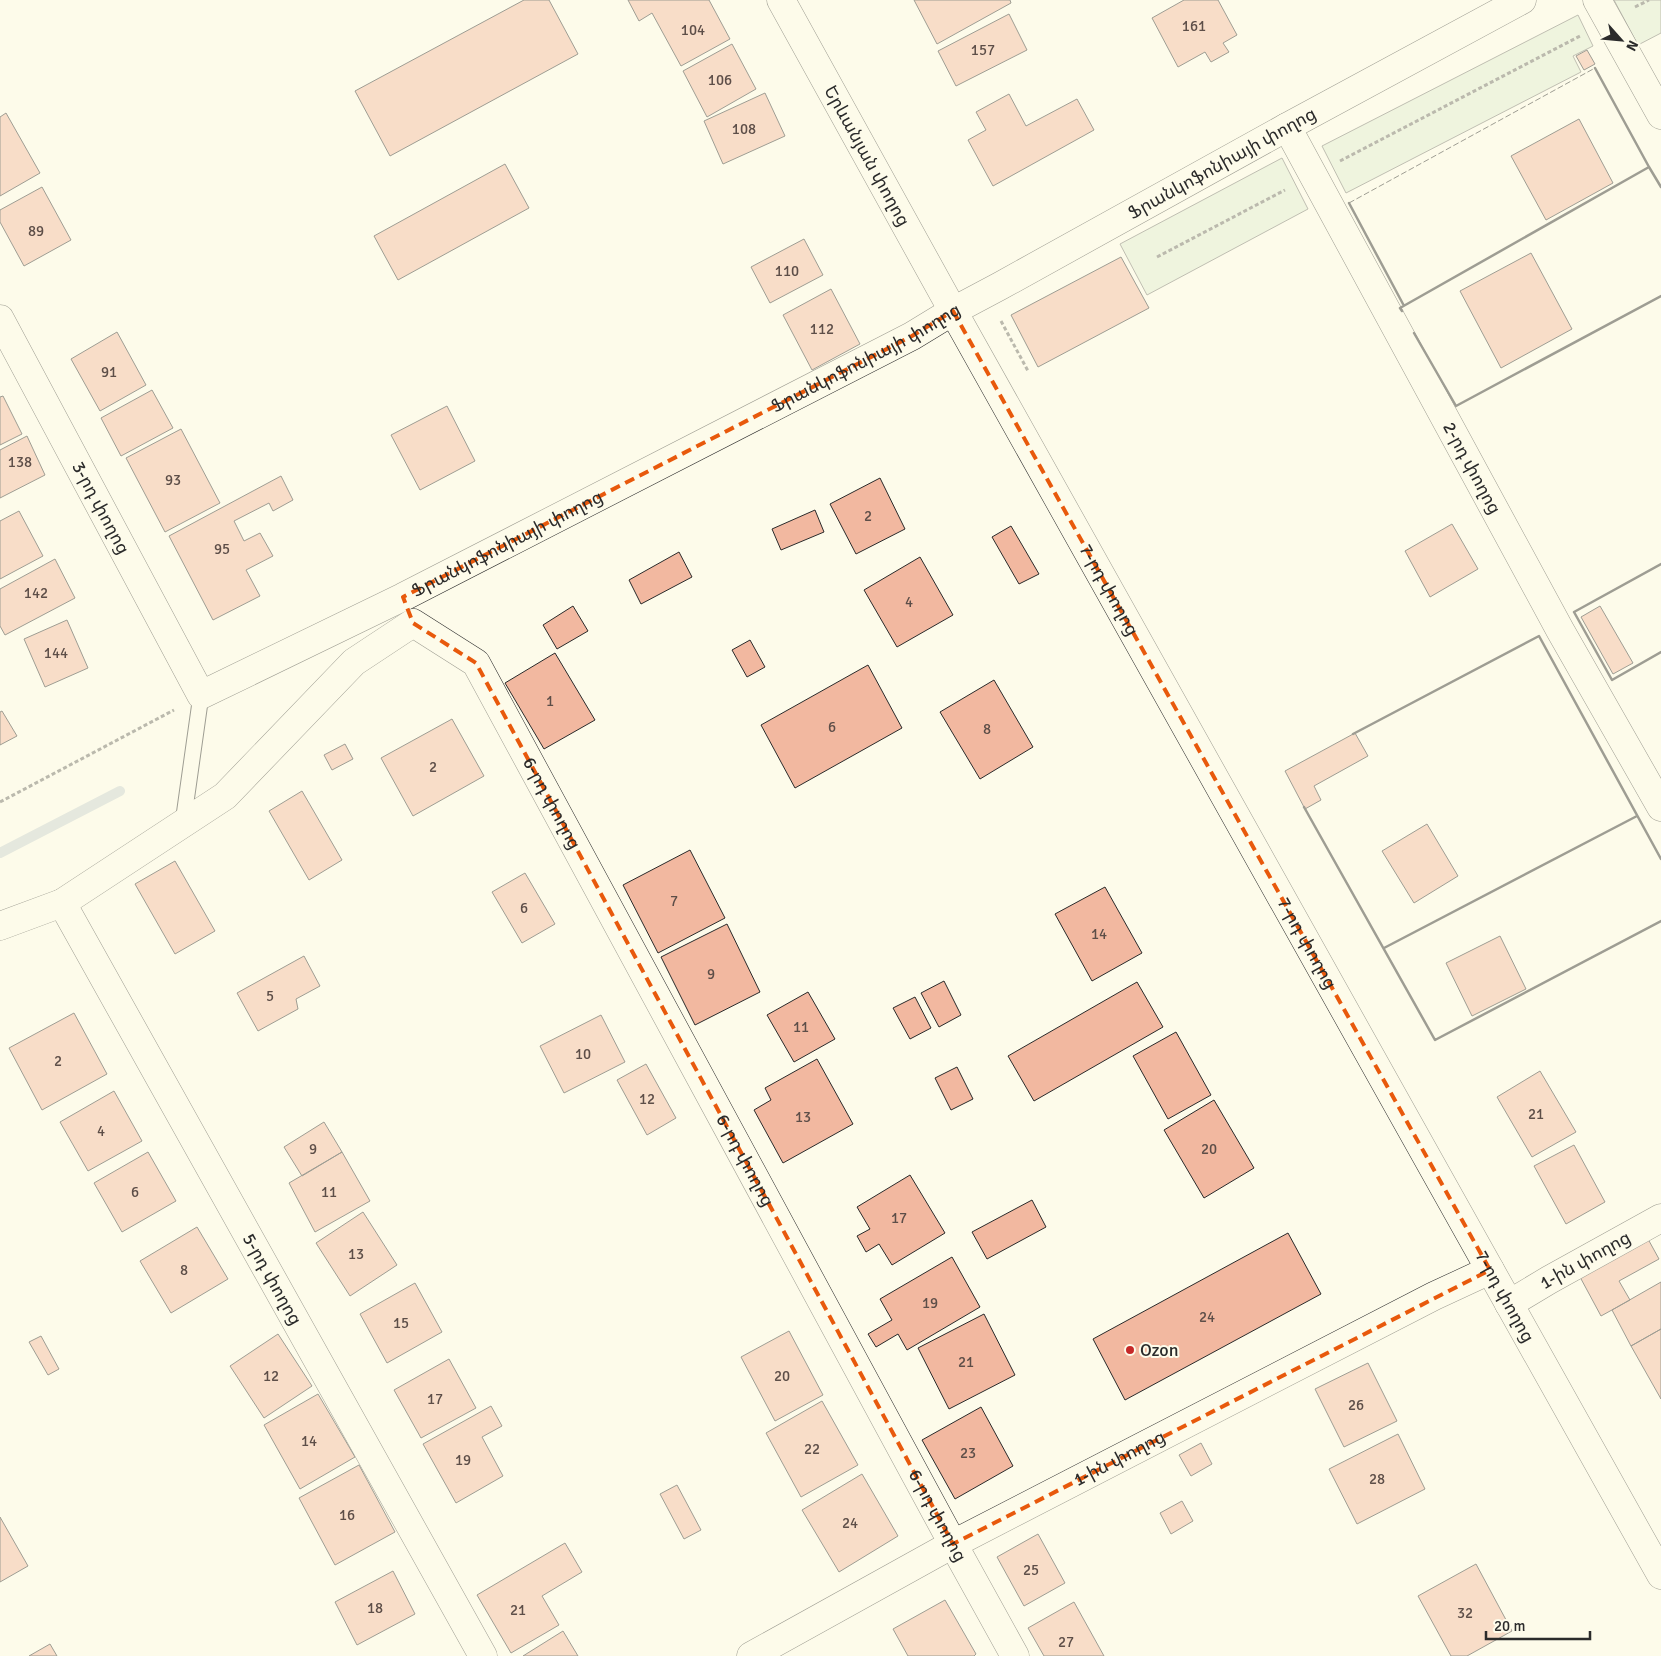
<svg xmlns="http://www.w3.org/2000/svg" width="1661" height="1656" font-family="Signika,'Noto Sans Armenian',sans-serif">
  <style>
    .green { fill: #deebd1; stroke: #74746e }
    .lines { fill: none; stroke-linecap: round; stroke-linejoin: round }
    .stream { stroke: #c7d0d0; stroke-width: 10 }
    .building { fill: #f2b8a0; stroke: #2b2b2b }
    .lane-casing { stroke: #2b2b2b; stroke-width: 17 }
    .street-casing { stroke: #2b2b2b; stroke-width: 29 }
    .primary-casing { stroke: #2b2b2b; stroke-width: 29 }
    .path { stroke: #6a6964; stroke-width: 3; stroke-dasharray: 4 2.5; stroke-linecap: butt }
    .lane { stroke: #fdfbea; stroke-width: 15 }
    .street { stroke: #fdfbea; stroke-width: 28 }
    .primary { stroke: #fdfbea; stroke-width: 28 }
    .fence { stroke: #2b2b2b; stroke-width: 1; stroke-dasharray: 6 2.5; stroke-linecap: butt }
    .wall { stroke: #2b2b2b; stroke-width: 2.5 }
    .marked { fill: none; stroke: #e8590c; stroke-width: 4; stroke-dasharray: 10 6; stroke-linejoin: round }
    .poi-dot { fill: #c62828; stroke: #fdfbea; stroke-width: 2 }
    .labels { text-anchor: middle; stroke-width: 4; stroke-linejoin: round; paint-order: stroke }
    .number-label { font-size: 15px; fill: #5d4e48 }
    .street-label { font-size: 18px; fill: #2b2b2b; stroke: #fdfbea }
    .poi-label { font-size: 18px; fill: #2b2b2b; stroke: #fdfbea; text-anchor: start }
  </style>
  <rect width="100%" height="100%" fill="#fdfbea"/>
  <path class="green" d="M 1614,0 L 1661,0 L 1661,33 L 1638,45 Z
    M 1578,15 L 1593,46 L 1573,56 L 1581,72 L 1346,193 L 1322,146 Z
    M 1282,158 L 1308,209 L 1147,295 L 1120,244 Z"/>
  <g class="lines">
    <path class="stream" d="M 0,853 L 120,791"/>
  </g>
  <path class="building" d="M 524,0 L 549,0 L 578,54 L 390,156 L 355,91 Z
    M 628,0 L 709,0 L 730,39 L 681,66 L 652,13 L 639,21 Z
    M 914,0 L 1010,0 L 1011,3 L 937,44 Z
    M 1184,0 L 1218,0 L 1237,35 L 1223,43 L 1229,52 L 1211,62 L 1205,52 L 1178,67 L 1152,18 Z
    M 1009,14 L 1027,50 L 956,86 L 938,51 Z
    M 732,44 L 756,89 L 707,117 L 683,71 Z
    M 1587,50 L 1595,64 L 1584,70 L 1576,56 Z
    M 765,93 L 785,136 L 723,164 L 704,121 Z
    M 1009,94 L 1026,126 L 1077,99 L 1094,130 L 993,186 L 968,140 L 986,130 L 976,112 Z
    M 6,113 L 40,173 L 0,196 L 0,117 Z
    M 1579,119 L 1613,183 L 1546,220 L 1511,156 Z
    M 505,164 L 529,208 L 398,280 L 374,236 Z
    M 42,187 L 71,240 L 24,266 L 0,222 L 0,210 Z
    M 804,239 L 823,275 L 770,303 L 751,267 Z
    M 1531,253 L 1572,329 L 1501,368 L 1460,291 Z
    M 1121,257 L 1149,308 L 1038,367 L 1011,315 Z
    M 831,289 L 860,344 L 812,370 L 783,315 Z
    M 117,332 L 146,385 L 100,411 L 71,359 Z
    M 152,390 L 173,428 L 121,456 L 101,418 Z
    M 3,396 L 22,434 L 0,445 L 0,397 Z
    M 447,406 L 475,461 L 420,490 L 391,435 Z
    M 181,429 L 220,503 L 165,532 L 126,458 Z
    M 27,436 L 45,475 L 0,498 L 0,450 Z
    M 281,476 L 293,500 L 273,511 L 269,503 L 234,521 L 244,541 L 260,533 L 273,556 L 246,570 L 260,596 L 213,620 L 169,536 Z
    M 880,478 L 905,529 L 856,554 L 830,504 Z
    M 815,510 L 824,532 L 781,550 L 772,529 Z
    M 19,511 L 43,556 L 0,579 L 0,521 Z
    M 1452,524 L 1478,569 L 1430,597 L 1405,551 Z
    M 1011,526 L 1039,574 L 1019,584 L 992,537 Z
    M 679,552 L 692,577 L 641,604 L 629,580 Z
    M 920,557 L 953,615 L 897,647 L 864,590 Z
    M 55,559 L 75,598 L 5,635 L 0,626 L 0,589 Z
    M 573,606 L 588,631 L 557,649 L 543,625 Z
    M 1600,606 L 1633,663 L 1613,674 L 1581,617 Z
    M 67,620 L 88,668 L 45,687 L 24,639 Z
    M 750,640 L 765,667 L 747,677 L 732,650 Z
    M 555,653 L 595,720 L 544,749 L 505,683 Z
    M 868,665 L 902,728 L 795,788 L 761,725 Z
    M 994,680 L 1033,747 L 980,779 L 940,712 Z
    M 2,711 L 17,736 L 0,745 L 0,712 Z
    M 452,719 L 484,776 L 413,816 L 381,758 Z
    M 1355,733 L 1368,756 L 1314,786 L 1321,800 L 1305,809 L 1285,771 Z
    M 345,744 L 353,759 L 332,770 L 324,755 Z
    M 302,791 L 342,860 L 309,880 L 269,811 Z
    M 1427,824 L 1458,876 L 1414,903 L 1382,851 Z
    M 690,850 L 725,918 L 658,953 L 623,885 Z
    M 175,861 L 215,931 L 175,954 L 135,884 Z
    M 525,873 L 555,924 L 522,943 L 492,892 Z
    M 1105,887 L 1142,953 L 1092,981 L 1055,914 Z
    M 727,924 L 760,992 L 695,1025 L 661,957 Z
    M 1500,936 L 1526,989 L 1472,1016 L 1446,963 Z
    M 304,956 L 320,986 L 296,999 L 298,1009 L 258,1031 L 237,993 Z
    M 944,981 L 961,1015 L 939,1027 L 921,993 Z
    M 1137,982 L 1163,1027 L 1034,1101 L 1008,1056 Z
    M 808,992 L 835,1039 L 794,1062 L 767,1015 Z
    M 915,997 L 931,1028 L 910,1039 L 893,1008 Z
    M 74,1013 L 107,1074 L 42,1110 L 9,1048 Z
    M 601,1015 L 625,1062 L 564,1093 L 540,1046 Z
    M 1176,1032 L 1211,1095 L 1168,1119 L 1133,1056 Z
    M 817,1059 L 853,1124 L 783,1163 L 754,1110 L 771,1100 L 765,1088 Z
    M 646,1064 L 676,1118 L 647,1135 L 617,1080 Z
    M 957,1067 L 973,1099 L 951,1110 L 935,1078 Z
    M 1540,1071 L 1576,1132 L 1532,1157 L 1497,1097 Z
    M 114,1091 L 142,1141 L 88,1171 L 60,1122 Z
    M 1214,1100 L 1254,1168 L 1204,1198 L 1164,1130 Z
    M 324,1122 L 342,1152 L 302,1176 L 284,1147 Z
    M 1574,1145 L 1605,1202 L 1566,1224 L 1534,1166 Z
    M 148,1152 L 176,1201 L 122,1232 L 94,1183 Z
    M 342,1152 L 370,1201 L 315,1232 L 289,1183 Z
    M 910,1175 L 945,1233 L 892,1265 L 879,1244 L 866,1252 L 857,1236 L 870,1229 L 857,1207 Z
    M 1032,1200 L 1046,1227 L 987,1259 L 972,1232 Z
    M 363,1212 L 397,1265 L 350,1296 L 316,1243 Z
    M 197,1227 L 228,1279 L 171,1313 L 140,1261 Z
    M 1288,1233 L 1321,1294 L 1125,1400 L 1093,1339 Z
    M 1648,1239 L 1659,1259 L 1619,1281 L 1630,1300 L 1601,1316 L 1580,1277 Z
    M 952,1257 L 980,1307 L 907,1350 L 898,1334 L 876,1347 L 868,1334 L 892,1320 L 880,1299 Z
    M 1661,1282 L 1661,1329 L 1631,1346 L 1612,1310 Z
    M 415,1283 L 442,1332 L 387,1363 L 360,1314 Z
    M 984,1314 L 1015,1375 L 949,1409 L 918,1348 Z
    M 1661,1329 L 1661,1399 L 1631,1346 Z
    M 789,1331 L 823,1395 L 775,1421 L 741,1357 Z
    M 278,1334 L 312,1386 L 264,1418 L 230,1366 Z
    M 41,1336 L 59,1369 L 48,1375 L 29,1342 Z
    M 449,1359 L 476,1408 L 421,1438 L 394,1390 Z
    M 1368,1363 L 1397,1421 L 1344,1447 L 1315,1389 Z
    M 318,1394 L 355,1457 L 300,1489 L 264,1425 Z
    M 822,1401 L 858,1465 L 801,1497 L 766,1433 Z
    M 491,1406 L 502,1426 L 482,1437 L 503,1476 L 456,1503 L 423,1444 Z
    M 981,1407 L 1013,1466 L 955,1499 L 922,1440 Z
    M 1398,1434 L 1425,1489 L 1357,1524 L 1329,1469 Z
    M 1201,1443 L 1212,1464 L 1191,1476 L 1179,1455 Z
    M 359,1465 L 395,1532 L 335,1565 L 299,1498 Z
    M 862,1474 L 898,1536 L 839,1572 L 802,1510 Z
    M 677,1485 L 701,1530 L 684,1539 L 660,1494 Z
    M 1182,1501 L 1193,1521 L 1171,1534 L 1160,1513 Z
    M 0,1517 L 28,1566 L 0,1582 Z
    M 1038,1534 L 1065,1583 L 1024,1606 L 997,1557 Z
    M 565,1543 L 582,1572 L 542,1596 L 559,1625 L 511,1653 L 477,1595 Z
    M 1476,1564 L 1512,1631 L 1467,1656 L 1451,1656 L 1418,1596 Z
    M 393,1571 L 415,1614 L 357,1645 L 335,1602 Z
    M 945,1600 L 976,1654 L 974,1656 L 908,1656 L 893,1629 Z
    M 1074,1602 L 1104,1656 L 1044,1656 L 1028,1628 Z
    M 563,1631 L 578,1656 L 523,1656 Z
    M 50,1644 L 57,1656 L 29,1656 Z"/>
  <g class="lines">
    <g class="lane-casing">
      <path id="lane" d="M 183,823 L 201,695"/>
    </g>
    <g class="street-casing">
      <g id="street">
        <path d="M 1597,0 L 1661,115"/>
        <path id="s1" d="M 1287,127 L 1560,630 L 1661,807"/>
        <path id="s2" d="M 0,319 L 201,695 L 403,597 L 912,336 L 953,311 L 1000,286 L 1287,127 L 1522,0"/>
        <path id="s3" d="M 62,903 L 483,1656"/>
        <path id="s4" d="M 0,926 L 62,903 L 225,796 L 354,662 L 413,623 L 476,663 L 953,1544 L 1015,1656"/>
        <path id="s5" d="M 1509,1304 L 1549,1280 L 1661,1218"/>
        <path id="s6" d="M 751,1656 L 953,1544 L 1434,1296 L 1490,1270"/>
      </g>
    </g>
    <g class="primary-casing">
      <g id="primary">
        <path id="s7" d="M 781,0 L 953,311 L 1661,1575"/>
      </g>
    </g>
    <path class="path" d="M 1635,7 L 1649,0
      M 1340,161 L 1580,36
      M 1157,257 L 1285,190
      M 1001,321 L 1028,371
      M 0,802 L 174,710"/>
    <use href="#lane" class="lane"/>
    <use href="#street" class="street"/>
    <use href="#primary" class="primary"/>
    <path class="fence" d="M 1349,203 L 1595,68"/>
    <path class="wall" d="M 1595,68 L 1649,167
      M 1349,203 L 1403,304
      M 1402,311 L 1400,308 L 1649,167 L 1661,187
      M 1414,333 L 1456,406 L 1661,296
      M 1661,564 L 1574,612 L 1612,680 L 1661,652
      M 1353,734 L 1539,636 L 1661,859
      M 1304,807 L 1435,1040 L 1661,921
      M 1384,948 L 1637,816"/>
  </g>
  <path d="M0 0H1661V1656H0ZM 953,311 L 1490,1270 L 953,1544 L 476,663 L 413,623 L 403,597 L 912,336 Z" fill="#fdfbea" fill-opacity=".55" fill-rule="evenodd"/>
  <path class="marked" d="M 953,311 L 1490,1270 L 953,1544 L 476,663 L 413,623 L 403,597 L 912,336 Z"/>
  <circle class="poi-dot" cx="1130" cy="1350" r="5"/>
  <g class="labels">
    <g class="number-label">
      <text x="1194" y="31">161</text>
      <text x="693" y="35">104</text>
      <text x="983" y="55">157</text>
      <text x="720" y="85">106</text>
      <text x="744" y="134">108</text>
      <text x="36" y="236">89</text>
      <text x="787" y="276">110</text>
      <text x="822" y="334">112</text>
      <text x="109" y="377">91</text>
      <text x="20" y="467">138</text>
      <text x="173" y="485">93</text>
      <text x="868" y="521">2</text>
      <text x="222" y="554">95</text>
      <text x="36" y="598">142</text>
      <text x="909" y="607">4</text>
      <text x="56" y="658">144</text>
      <text x="550" y="706">1</text>
      <text x="832" y="732">6</text>
      <text x="987" y="734">8</text>
      <text x="433" y="772">2</text>
      <text x="674" y="906">7</text>
      <text x="524" y="913">6</text>
      <text x="1099" y="939">14</text>
      <text x="711" y="979">9</text>
      <text x="270" y="1001">5</text>
      <text x="801" y="1032">11</text>
      <text x="583" y="1059">10</text>
      <text x="58" y="1066">2</text>
      <text x="647" y="1104">12</text>
      <text x="1536" y="1119">21</text>
      <text x="803" y="1122">13</text>
      <text x="101" y="1136">4</text>
      <text x="313" y="1154">9</text>
      <text x="1209" y="1154">20</text>
      <text x="135" y="1197">6</text>
      <text x="329" y="1197">11</text>
      <text x="899" y="1223">17</text>
      <text x="356" y="1259">13</text>
      <text x="184" y="1275">8</text>
      <text x="930" y="1308">19</text>
      <text x="1207" y="1322">24</text>
      <text x="401" y="1328">15</text>
      <text x="966" y="1367">21</text>
      <text x="271" y="1381">12</text>
      <text x="782" y="1381">20</text>
      <text x="435" y="1404">17</text>
      <text x="1356" y="1410">26</text>
      <text x="309" y="1446">14</text>
      <text x="812" y="1454">22</text>
      <text x="968" y="1458">23</text>
      <text x="463" y="1465">19</text>
      <text x="1377" y="1484">28</text>
      <text x="347" y="1520">16</text>
      <text x="850" y="1528">24</text>
      <text x="1031" y="1575">25</text>
      <text x="375" y="1613">18</text>
      <text x="518" y="1615">21</text>
      <text x="1465" y="1618">32</text>
      <text x="1066" y="1647">27</text>
    </g>
    <g class="street-label">
      <text dy="6" stroke="none"><textPath href="#s7" startOffset="178">Երևանյան փողոց</textPath></text>
      <text dy="6" stroke="none"><textPath href="#s2" startOffset="1578">Ֆրանկոֆոնիայի փողոց</textPath></text>
      <text dy="6" stroke="none"><textPath href="#s2" startOffset="1172">Ֆրանկոֆոնիայի փողոց</textPath></text>
      <text dy="6" stroke="none"><textPath href="#s1" startOffset="388">2-րդ փողոց</textPath></text>
      <text dy="6" stroke="none"><textPath href="#s2" startOffset="214">3-րդ փողոց</textPath></text>
      <text dy="6" stroke="none"><textPath href="#s2" startOffset="768">Ֆրանկոֆոնիայի փողոց</textPath></text>
      <text dy="6" stroke="none"><textPath href="#s7" startOffset="675">7-րդ փողոց</textPath></text>
      <text dy="6" stroke="none"><textPath href="#s4" startOffset="752">6-րդ փողոց</textPath></text>
      <text dy="6" stroke="none"><textPath href="#s7" startOffset="1080">7-րդ փողոց</textPath></text>
      <text dy="6" stroke="none"><textPath href="#s4" startOffset="1158">6-րդ փողոց</textPath></text>
      <text dy="6" stroke="none"><textPath href="#s5" startOffset="88">1-ին փողոց</textPath></text>
      <text dy="6" stroke="none"><textPath href="#s3" startOffset="431">5-րդ փողոց</textPath></text>
      <text dy="6" stroke="none"><textPath href="#s7" startOffset="1485">7-րդ փողոց</textPath></text>
      <text dy="6" stroke="none"><textPath href="#s6" startOffset="418">1-ին փողոց</textPath></text>
      <text dy="6" stroke="none"><textPath href="#s4" startOffset="1562">6-րդ փողոց</textPath></text>
    </g>
    <g class="poi-label">
      <text x="1140" y="1356">Ozon</text>
    </g>
  </g>
  <g transform="translate(1621 40) rotate(117)" stroke="#fdfbea" stroke-width="4" paint-order="stroke">
  <path d="M0-4L9 19L0 12L-9 19Z" fill="#2b2b2b"/>
  <text y="-8" font-size="14" font-weight="bold" text-anchor="middle" fill="#2b2b2b">N</text>
  </g>
  <path d="M1486 1631v8h104v-8" fill="none" stroke="#2b2b2b" stroke-width="2.5"/>
  <text x="1494" y="1631" font-size="15" fill="#2b2b2b" stroke="#fdfbea" stroke-width="4" paint-order="stroke">20 m</text>
</svg>
